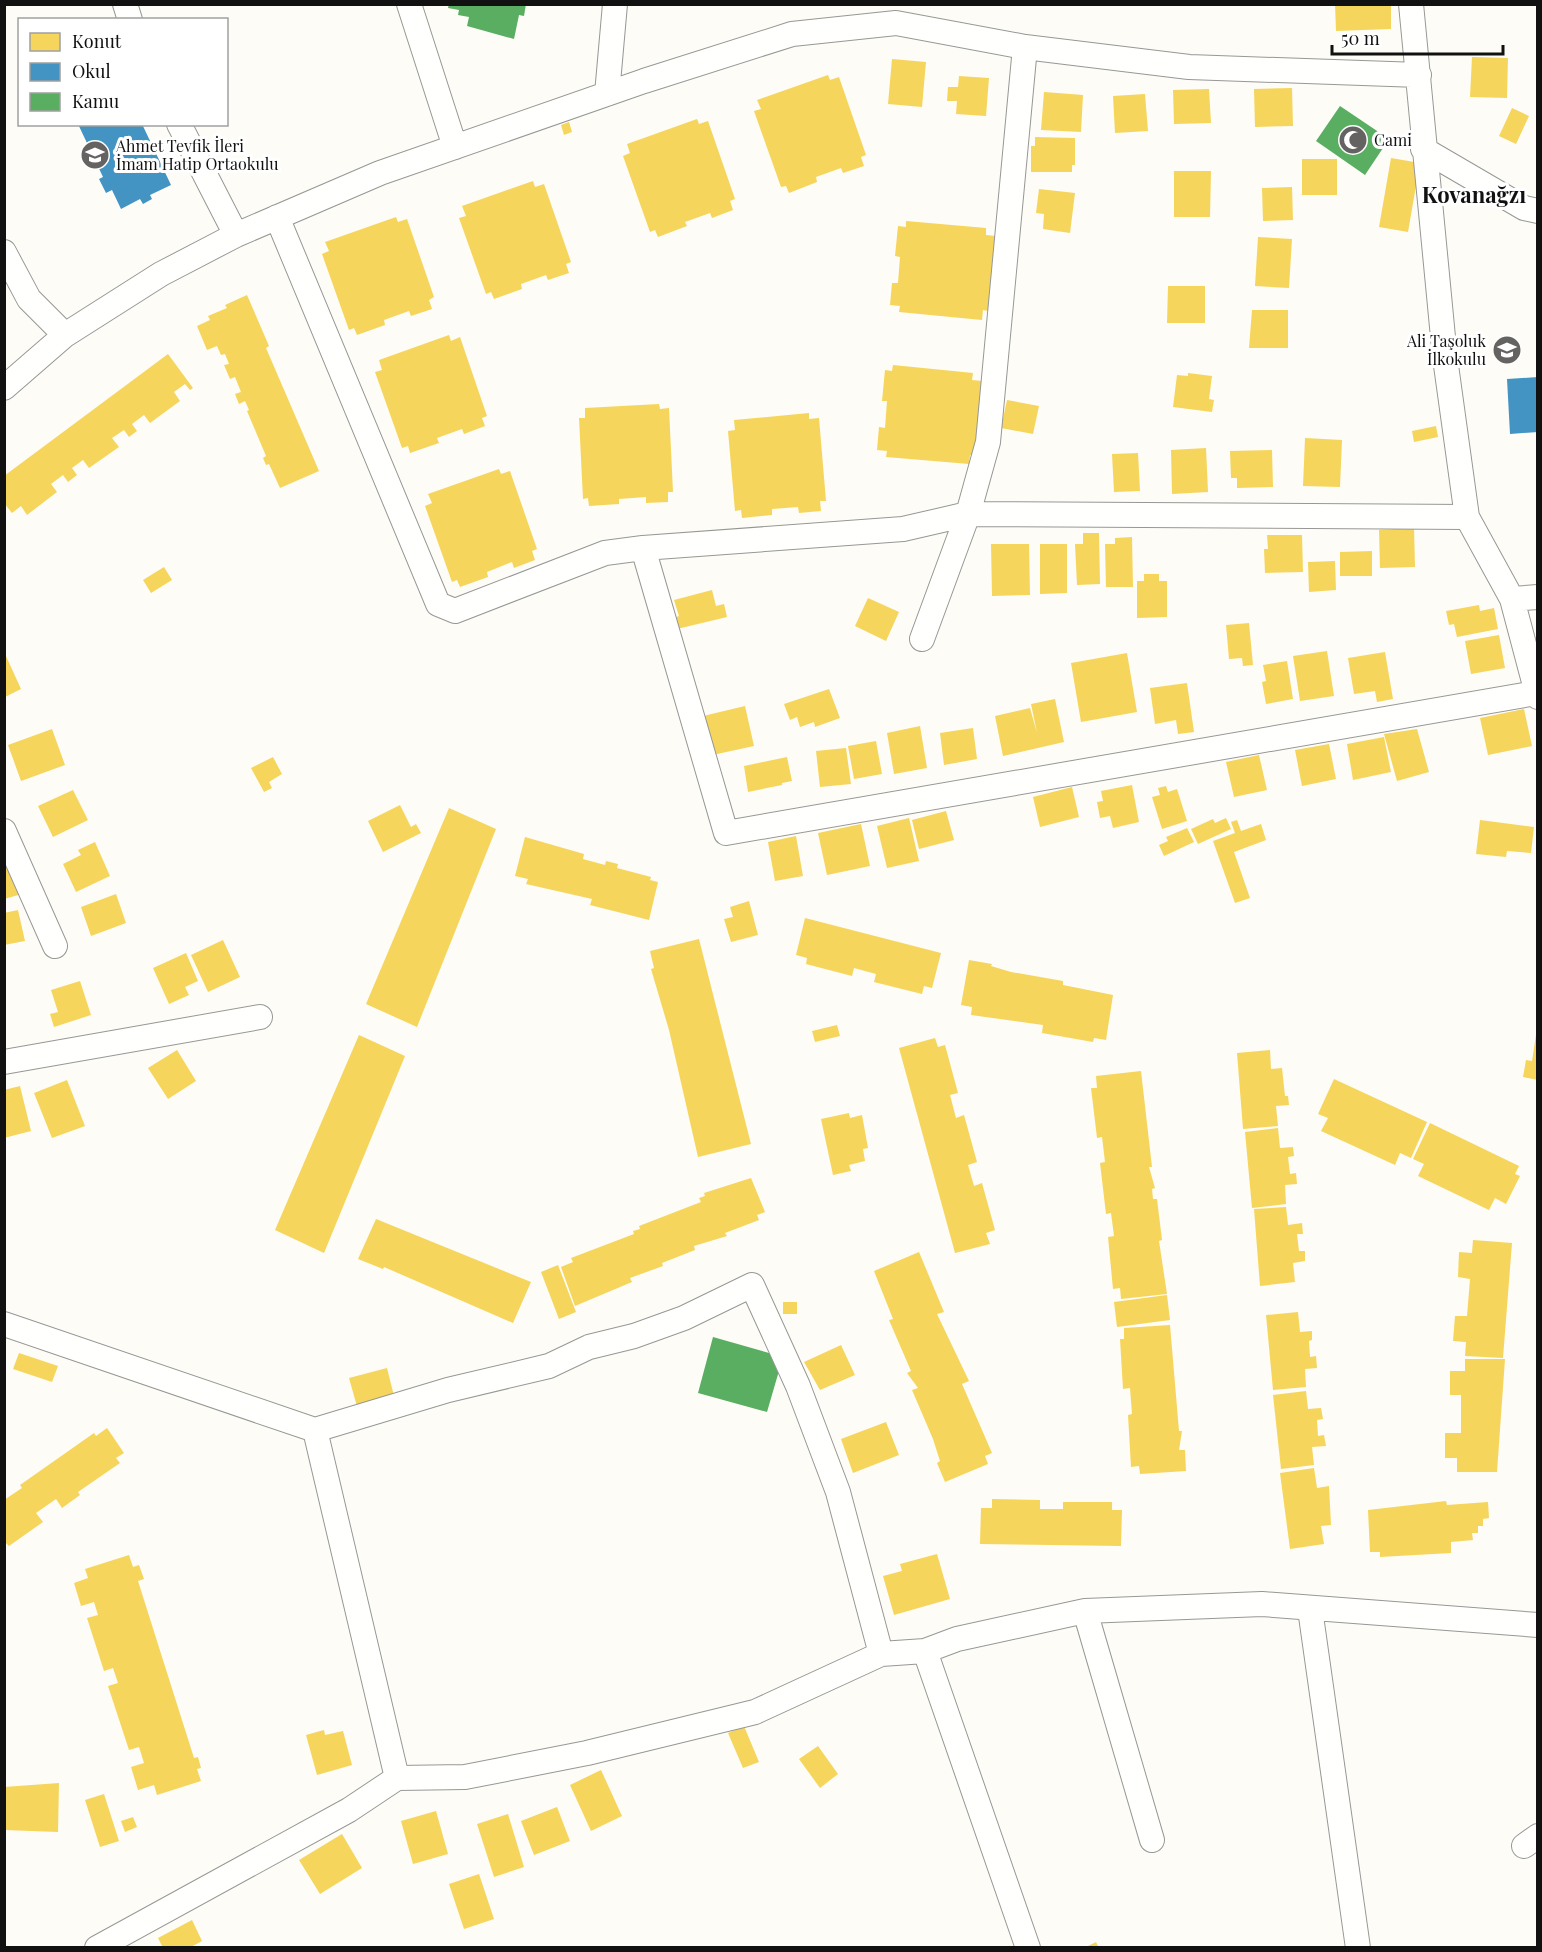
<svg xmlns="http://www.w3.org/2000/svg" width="1542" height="1952" font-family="'Playfair Display',serif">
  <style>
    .homes { fill: #f6d55c }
    .schools { fill: #4393c3 }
    .public { fill: #5aae61 }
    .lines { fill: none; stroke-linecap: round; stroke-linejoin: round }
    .minor-casing { stroke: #979795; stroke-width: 26 }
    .minor { stroke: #fffffe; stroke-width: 24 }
    .labels { text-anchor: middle; stroke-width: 6; stroke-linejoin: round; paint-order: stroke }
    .poi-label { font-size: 16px; fill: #111; stroke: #fff; text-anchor: start }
    .district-label { font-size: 22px; font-weight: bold; fill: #111; stroke: #fff }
  </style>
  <rect width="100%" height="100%" fill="#fdfcf7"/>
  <path class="homes" d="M 1335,4 L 1391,4 L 1391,29 L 1336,31 Z
    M 1472,57 L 1508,58 L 1507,98 L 1470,97 Z
    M 892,59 L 926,62 L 922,107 L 888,104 Z
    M 828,75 L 830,80 L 839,77 L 866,155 L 861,157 L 864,166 L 843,173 L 841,168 L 816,177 L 817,182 L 789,193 L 786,186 L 781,187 L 754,111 L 761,109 L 757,100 Z
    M 959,76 L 989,78 L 986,116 L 956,114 L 957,101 L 947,101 L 948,87 L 958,87 Z
    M 1292,88 L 1293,126 L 1255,127 L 1254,89 Z
    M 1209,89 L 1211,123 L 1174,124 L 1173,90 Z
    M 1044,92 L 1083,95 L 1081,132 L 1041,130 Z
    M 1145,94 L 1148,131 L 1115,133 L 1113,96 Z
    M 1512,108 L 1529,116 L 1516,144 L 1499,136 Z
    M 697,119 L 699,124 L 708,121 L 735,199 L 730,201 L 733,210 L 712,218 L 710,213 L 685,222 L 687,226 L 658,237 L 655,230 L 650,232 L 623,156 L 630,153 L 627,144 Z
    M 569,122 L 572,132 L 564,135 L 561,125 Z
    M 1035,137 L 1075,138 L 1075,165 L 1072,165 L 1072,172 L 1031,172 L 1031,146 L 1035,146 Z
    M 1391,158 L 1420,163 L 1408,232 L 1379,227 Z
    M 1302,159 L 1337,159 L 1337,195 L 1302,195 Z
    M 1174,171 L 1211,171 L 1210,217 L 1174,217 Z
    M 533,181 L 535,187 L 544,184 L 571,262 L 566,264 L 569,273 L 548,280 L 546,275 L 521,284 L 522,289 L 494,299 L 491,292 L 486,294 L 459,218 L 466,216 L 462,206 Z
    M 1292,187 L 1293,220 L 1263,221 L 1262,188 Z
    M 1039,189 L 1075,193 L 1070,233 L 1043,229 L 1044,214 L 1036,213 Z
    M 396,217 L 398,222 L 407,219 L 434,297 L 429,300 L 432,309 L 411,316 L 409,311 L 384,320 L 385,325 L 357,335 L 354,328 L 349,330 L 322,254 L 329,251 L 325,242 Z
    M 906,221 L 986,228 L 986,235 L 996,236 L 988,311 L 983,310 L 982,320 L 899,312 L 900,306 L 890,305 L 892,283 L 898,283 L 900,257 L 895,256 L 898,226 L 906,227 Z
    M 1258,237 L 1292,239 L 1289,288 L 1255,286 Z
    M 1168,286 L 1205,286 L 1205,323 L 1167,323 Z
    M 247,295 L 269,346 L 266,348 L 319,471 L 280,488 L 269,464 L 266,465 L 263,458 L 266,456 L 247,411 L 249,410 L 245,401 L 239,404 L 235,394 L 241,392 L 235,377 L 230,379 L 224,365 L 229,364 L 225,354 L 221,355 L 217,346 L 207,350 L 197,326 L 210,320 L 208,316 L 227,308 L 225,305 Z
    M 1252,310 L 1288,310 L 1288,348 L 1249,348 Z
    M 449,335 L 451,341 L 460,337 L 487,416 L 482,418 L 485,426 L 464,434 L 462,429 L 437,438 L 439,443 L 410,453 L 408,446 L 402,448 L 375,372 L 382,370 L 379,360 Z
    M 168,354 L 193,388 L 190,390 L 185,384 L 174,392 L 180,401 L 150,423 L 144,415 L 132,424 L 137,431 L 129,437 L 124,430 L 112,438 L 119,447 L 89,468 L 83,460 L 72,468 L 77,475 L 68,482 L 63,475 L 51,484 L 57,492 L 27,515 L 21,506 L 12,513 L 4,503 L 4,476 Z
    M 893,365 L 973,373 L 972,380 L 982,381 L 975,455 L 970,455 L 969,464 L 886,457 L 887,451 L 877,450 L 879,427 L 885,428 L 887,401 L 882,401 L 885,370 L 892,371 Z
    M 1188,373 L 1212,376 L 1209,399 L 1214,400 L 1212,412 L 1173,407 L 1177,375 L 1188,376 Z
    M 1007,400 L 1039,406 L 1033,434 L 1001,428 Z
    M 659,404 L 660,409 L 669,408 L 673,492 L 668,492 L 668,502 L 646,503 L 646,497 L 619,499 L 619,504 L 589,506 L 588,498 L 583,499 L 579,418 L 585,418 L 585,408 Z
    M 809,413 L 809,419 L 819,418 L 826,501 L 820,501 L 821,511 L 799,513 L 798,507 L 772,509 L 772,515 L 742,518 L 741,510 L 735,511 L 728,431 L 735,430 L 734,420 Z
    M 1436,426 L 1438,437 L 1414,442 L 1412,431 Z
    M 1305,438 L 1342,440 L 1340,487 L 1303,486 Z
    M 1206,448 L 1208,492 L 1172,494 L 1171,450 Z
    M 1272,450 L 1273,487 L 1237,488 L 1237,478 L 1231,478 L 1230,451 Z
    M 1138,453 L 1140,491 L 1114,492 L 1112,454 Z
    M 499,469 L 501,474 L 510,471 L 537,549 L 532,551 L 535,560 L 514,568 L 512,562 L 487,572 L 488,577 L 460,587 L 457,580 L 452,582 L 425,506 L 432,503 L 428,494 Z
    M 1414,528 L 1415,567 L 1380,568 L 1379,530 Z
    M 1083,533 L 1099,533 L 1100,584 L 1077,585 L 1075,544 L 1083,544 Z
    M 1267,535 L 1302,535 L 1303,572 L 1265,573 L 1264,549 L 1268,549 Z
    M 1132,537 L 1133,587 L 1106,587 L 1105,544 L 1115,544 L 1115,538 Z
    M 991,544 L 1029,544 L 1030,595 L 992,596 Z
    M 1040,544 L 1067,544 L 1067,593 L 1040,594 Z
    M 1372,551 L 1372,576 L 1340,576 L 1340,552 Z
    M 1335,561 L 1336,590 L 1309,592 L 1308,562 Z
    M 164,567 L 172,580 L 151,593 L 143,580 Z
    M 1144,574 L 1159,574 L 1159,581 L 1167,581 L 1167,617 L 1137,618 L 1137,581 L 1144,581 Z
    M 712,590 L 716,606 L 724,604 L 727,617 L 677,629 L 674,618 L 679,616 L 674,600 Z
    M 868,598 L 899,612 L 886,641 L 855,626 Z
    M 1479,605 L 1480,611 L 1494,608 L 1498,629 L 1457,637 L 1454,624 L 1449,625 L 1446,611 Z
    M 1249,623 L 1253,665 L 1243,666 L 1242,658 L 1229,659 L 1226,625 Z
    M 1499,635 L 1505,668 L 1471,674 L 1465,641 Z
    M 1327,651 L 1334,696 L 1300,701 L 1293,656 Z
    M 1385,652 L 1393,699 L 1377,702 L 1375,691 L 1354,694 L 1348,658 Z
    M 1127,653 L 1137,712 L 1081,722 L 1071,663 Z
    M 6,656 L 21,689 L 5,697 L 5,657 Z
    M 1287,661 L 1293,699 L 1266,704 L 1262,682 L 1266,681 L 1263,665 Z
    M 1187,683 L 1194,732 L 1178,734 L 1176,720 L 1155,724 L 1150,688 Z
    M 829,689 L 840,718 L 815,727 L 814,722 L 800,727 L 797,717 L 790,720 L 784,704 Z
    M 1055,699 L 1064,742 L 1003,756 L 995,716 L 1030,708 L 1037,733 L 1031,704 Z
    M 745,706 L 754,746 L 708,756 L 699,717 Z
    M 1524,709 L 1532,746 L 1488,755 L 1480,718 Z
    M 920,726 L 927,768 L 894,774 L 887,733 Z
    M 973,728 L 977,759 L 944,765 L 940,733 Z
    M 52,729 L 65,765 L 21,781 L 8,745 Z
    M 1417,729 L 1429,772 L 1397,781 L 1384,734 Z
    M 1384,737 L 1391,772 L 1353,780 L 1347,744 Z
    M 876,741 L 882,774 L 854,779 L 848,746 Z
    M 1329,744 L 1336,779 L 1302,786 L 1295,750 Z
    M 846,748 L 851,784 L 820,787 L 816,751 Z
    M 1259,755 L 1267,790 L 1234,797 L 1226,762 Z
    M 273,757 L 282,774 L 269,782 L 272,788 L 264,792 L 251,768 Z
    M 787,757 L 792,781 L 782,783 L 782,785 L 748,792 L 744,766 Z
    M 1132,785 L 1139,822 L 1113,828 L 1110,816 L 1100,818 L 1097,802 L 1103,801 L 1101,791 Z
    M 1166,786 L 1168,792 L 1177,789 L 1187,821 L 1162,829 L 1152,797 L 1160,795 L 1158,788 Z
    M 1072,787 L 1079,817 L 1040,827 L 1033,797 Z
    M 73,790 L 88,820 L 53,837 L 38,806 Z
    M 400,805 L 411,827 L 416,824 L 421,833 L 383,852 L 368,821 Z
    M 449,808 L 496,829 L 417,1027 L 366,1004 Z
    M 946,811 L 954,840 L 919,849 L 912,820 Z
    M 909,818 L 919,861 L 887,868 L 877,826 Z
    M 1226,818 L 1231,829 L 1198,844 L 1191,829 L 1213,819 L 1215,823 Z
    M 1237,820 L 1241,831 L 1261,824 L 1266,840 L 1234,852 L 1250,898 L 1235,903 L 1213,841 L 1235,833 L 1231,822 Z
    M 1480,820 L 1534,827 L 1531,853 L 1507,851 L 1506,857 L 1476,854 Z
    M 861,824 L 870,866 L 827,875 L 818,833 Z
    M 1187,828 L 1194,842 L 1164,856 L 1159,845 L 1168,841 L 1166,837 Z
    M 796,836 L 803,876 L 775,881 L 768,842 Z
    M 525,837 L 584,854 L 583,859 L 605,865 L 606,861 L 618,864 L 617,868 L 651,877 L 650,880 L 658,882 L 649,920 L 590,905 L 592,899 L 526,884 L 528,879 L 515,876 Z
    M 95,842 L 110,876 L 76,892 L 63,864 L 81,855 L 78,850 Z
    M 8,863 L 14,885 L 19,884 L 22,894 L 4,899 L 4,864 Z
    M 116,894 L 126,923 L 91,936 L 81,907 Z
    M 749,901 L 758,935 L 731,942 L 724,919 L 733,917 L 730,907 Z
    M 18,910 L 25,941 L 4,945 L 4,913 Z
    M 805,918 L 941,953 L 932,988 L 924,986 L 922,994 L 874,982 L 876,974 L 854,968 L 852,976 L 806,964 L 807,958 L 796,955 Z
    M 699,939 L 751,1144 L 698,1157 L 669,1030 L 651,969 L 654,968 L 650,951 Z
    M 223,940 L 240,977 L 208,992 L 191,955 Z
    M 186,953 L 198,981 L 185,987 L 189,995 L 169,1004 L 153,968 Z
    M 969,960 L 992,964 L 991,966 L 1011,972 L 1063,981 L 1063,985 L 1113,995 L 1106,1040 L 1094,1038 L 1093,1042 L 1042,1033 L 1043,1025 L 971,1015 L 972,1007 L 961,1005 Z
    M 80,981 L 91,1015 L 54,1027 L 50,1014 L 58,1012 L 51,990 Z
    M 837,1025 L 840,1036 L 815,1042 L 812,1031 Z
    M 359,1035 L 405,1056 L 324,1253 L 275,1230 Z
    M 1536,1035 L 1538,1035 L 1538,1080 L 1523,1077 L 1526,1060 L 1532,1061 Z
    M 935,1038 L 938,1047 L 945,1045 L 958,1093 L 950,1095 L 956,1118 L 964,1115 L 977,1162 L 968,1165 L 974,1186 L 982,1183 L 995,1230 L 986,1233 L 990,1244 L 955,1253 L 899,1048 Z
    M 177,1050 L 196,1081 L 168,1099 L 148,1068 Z
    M 1270,1050 L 1271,1069 L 1282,1068 L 1285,1096 L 1288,1096 L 1289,1105 L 1276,1106 L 1278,1126 L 1243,1129 L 1237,1053 Z
    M 1141,1071 L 1152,1167 L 1149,1167 L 1155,1188 L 1152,1189 L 1153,1199 L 1157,1199 L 1162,1240 L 1159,1241 L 1167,1294 L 1121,1299 L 1120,1288 L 1113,1289 L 1108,1237 L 1114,1236 L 1111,1213 L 1106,1214 L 1100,1163 L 1105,1162 L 1102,1137 L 1097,1138 L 1091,1088 L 1097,1088 L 1096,1076 Z
    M 1334,1079 L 1427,1122 L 1411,1158 L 1400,1153 L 1395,1165 L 1321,1131 L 1328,1118 L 1318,1114 Z
    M 67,1080 L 85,1126 L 52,1138 L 34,1093 Z
    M 20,1086 L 31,1131 L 4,1138 L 4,1090 Z
    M 849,1113 L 850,1118 L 862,1115 L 868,1148 L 863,1149 L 865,1161 L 849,1165 L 851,1171 L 833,1175 L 821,1119 Z
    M 1430,1123 L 1519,1166 L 1515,1174 L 1520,1176 L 1506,1204 L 1495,1198 L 1489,1210 L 1418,1176 L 1424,1164 L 1413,1159 Z
    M 1278,1128 L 1280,1148 L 1293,1147 L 1294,1156 L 1288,1157 L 1290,1174 L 1296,1173 L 1297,1184 L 1285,1185 L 1286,1204 L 1252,1208 L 1245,1132 Z
    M 751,1178 L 765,1212 L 757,1215 L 759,1220 L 725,1233 L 727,1236 L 694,1246 L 695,1250 L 662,1263 L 663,1266 L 630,1278 L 632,1282 L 575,1306 L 561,1267 L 573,1262 L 571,1258 L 634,1234 L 633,1231 L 640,1229 L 639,1226 L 701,1202 L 699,1198 L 705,1196 L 704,1193 Z
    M 1286,1207 L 1288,1225 L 1302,1223 L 1303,1234 L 1297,1234 L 1299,1251 L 1305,1251 L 1305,1261 L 1293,1263 L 1295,1282 L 1260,1286 L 1254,1209 Z
    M 376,1219 L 531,1282 L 513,1323 L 384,1267 L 383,1269 L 358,1259 Z
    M 1473,1240 L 1512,1243 L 1503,1358 L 1465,1356 L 1466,1342 L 1453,1341 L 1455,1316 L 1467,1316 L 1470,1279 L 1458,1277 L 1459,1252 L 1472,1253 Z
    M 919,1252 L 944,1312 L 937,1314 L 969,1381 L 962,1384 L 992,1453 L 985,1456 L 988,1464 L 945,1482 L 937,1463 L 940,1461 L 933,1439 L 912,1390 L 918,1388 L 907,1373 L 911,1371 L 889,1320 L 893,1319 L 874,1271 Z
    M 558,1265 L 576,1312 L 559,1319 L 541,1272 Z
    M 1167,1295 L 1170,1320 L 1117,1327 L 1114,1302 Z
    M 783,1302 L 797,1302 L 797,1314 L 783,1314 Z
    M 1298,1312 L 1300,1332 L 1312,1331 L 1312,1340 L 1309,1341 L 1310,1357 L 1316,1356 L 1317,1368 L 1305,1369 L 1306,1387 L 1273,1390 L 1266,1315 Z
    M 1170,1325 L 1179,1431 L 1182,1431 L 1179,1450 L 1185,1450 L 1186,1471 L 1140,1474 L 1139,1466 L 1131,1467 L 1128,1415 L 1132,1414 L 1130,1388 L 1123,1389 L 1120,1339 L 1124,1339 L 1124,1328 Z
    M 841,1345 L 855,1375 L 820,1390 L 804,1362 Z
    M 19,1353 L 58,1366 L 52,1382 L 13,1369 Z
    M 1465,1359 L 1505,1359 L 1497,1472 L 1457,1472 L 1457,1458 L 1445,1458 L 1445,1433 L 1461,1433 L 1461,1395 L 1450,1395 L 1450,1371 L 1465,1371 Z
    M 387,1368 L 395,1400 L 358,1410 L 349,1378 Z
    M 1306,1391 L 1308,1409 L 1321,1408 L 1323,1419 L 1317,1420 L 1318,1436 L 1324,1435 L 1326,1446 L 1312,1447 L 1314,1465 L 1281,1469 L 1273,1395 Z
    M 886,1422 L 899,1455 L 853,1473 L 841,1439 Z
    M 107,1428 L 124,1453 L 116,1458 L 120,1463 L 78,1492 L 80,1495 L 62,1508 L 56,1499 L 36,1513 L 43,1522 L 9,1546 L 4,1541 L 4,1500 L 22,1488 L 20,1485 L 94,1433 L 96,1436 Z
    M 1314,1468 L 1317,1488 L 1329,1486 L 1331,1525 L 1321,1526 L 1324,1544 L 1290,1549 L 1280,1473 Z
    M 992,1499 L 1040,1500 L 1040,1509 L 1063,1509 L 1063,1502 L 1112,1502 L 1112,1510 L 1122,1510 L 1121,1546 L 980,1544 L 981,1508 L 992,1508 Z
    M 1446,1501 L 1447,1505 L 1488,1502 L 1489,1518 L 1483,1519 L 1483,1526 L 1478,1526 L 1478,1533 L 1472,1533 L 1473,1540 L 1451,1542 L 1451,1553 L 1380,1557 L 1380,1552 L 1370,1552 L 1368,1510 Z
    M 937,1554 L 950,1599 L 894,1615 L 883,1576 L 902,1571 L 900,1564 Z
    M 129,1555 L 133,1567 L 139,1565 L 144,1579 L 138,1581 L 194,1758 L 198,1757 L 201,1768 L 197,1769 L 201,1781 L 157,1795 L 154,1785 L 138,1790 L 131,1767 L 144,1763 L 139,1747 L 129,1750 L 108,1686 L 118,1683 L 113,1668 L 104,1671 L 87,1618 L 98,1615 L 94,1602 L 81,1606 L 74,1583 L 88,1578 L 85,1569 Z
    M 744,1726 L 759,1762 L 743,1768 L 728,1733 Z
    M 324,1730 L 325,1735 L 343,1731 L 352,1765 L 317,1775 L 306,1735 Z
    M 818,1746 L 838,1774 L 820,1788 L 799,1759 Z
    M 601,1770 L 622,1816 L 591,1831 L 570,1785 Z
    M 59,1783 L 58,1832 L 4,1830 L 4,1787 Z
    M 104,1794 L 119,1841 L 100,1847 L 85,1800 Z
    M 557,1807 L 570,1841 L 534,1855 L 521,1821 Z
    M 436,1811 L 448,1854 L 413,1864 L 401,1821 Z
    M 508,1814 L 524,1867 L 494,1877 L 477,1824 Z
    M 133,1817 L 137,1827 L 125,1832 L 121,1821 Z
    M 342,1834 L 362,1868 L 320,1894 L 299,1860 Z
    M 479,1874 L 494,1919 L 464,1929 L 449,1884 Z
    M 192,1920 L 202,1941 L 189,1948 L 163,1948 L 158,1938 Z
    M 1096,1942 L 1099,1948 L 1084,1948 Z"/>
  <path class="schools" d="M 78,124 L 142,124 L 171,185 L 150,195 L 152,199 L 143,204 L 140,199 L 121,209 L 112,190 L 106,193 L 99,179 L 103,177 Z
    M 1538,377 L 1538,432 L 1510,434 L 1507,379 Z"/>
  <path class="public" d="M 449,4 L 526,4 L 524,16 L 519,15 L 514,39 L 467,26 L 469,17 L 458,15 L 459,10 L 448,8 Z
    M 1340,106 L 1389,139 L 1365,175 L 1316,141 Z
    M 713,1337 L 783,1357 L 767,1412 L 698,1393 Z"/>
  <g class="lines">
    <g class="minor-casing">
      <path id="minor" d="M 125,4 L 130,20
        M 409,4 L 455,147
        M 1411,4 L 1445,358 L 1467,517 L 1512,599 L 1538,697
        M 607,94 L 615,4
        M 179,124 L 236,235
        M 1423,149 L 1524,208 L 1538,211
        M 277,217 L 438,604 L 455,611 L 605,553 L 643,548 L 903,529 L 968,514 L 1467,517
        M 4,252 L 29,299 L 65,335
        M 4,388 L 65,335 L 161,274 L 236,235 L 380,173 L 644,81 L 792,34 L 896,23 L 1025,47 L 1189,67 L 1419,75
        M 643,548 L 726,833 L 1536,693
        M 1512,599 L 1538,597
        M 922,639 L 968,514 L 988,442 L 1025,47
        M 4,831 L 55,946
        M 4,1062 L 260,1017
        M 4,1324 L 315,1430 L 397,1778
        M 315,1430 L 448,1390 L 549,1366 L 589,1347 L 634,1336 L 684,1318 L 752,1285 L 798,1386 L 838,1492 L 881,1654
        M 1310,1609 L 1358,1948
        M 1085,1611 L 1152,1840
        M 925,1651 L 1028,1948
        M 1524,1846 L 1538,1836
        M 97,1948 L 349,1810 L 397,1778 L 465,1777 L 587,1753 L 755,1712 L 881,1654 L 925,1651 L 957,1639 L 1085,1611 L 1262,1604 L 1538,1625"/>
    </g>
    <use href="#minor" class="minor"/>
  </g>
  <defs>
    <g id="mosque-disc" transform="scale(1.5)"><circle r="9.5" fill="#646362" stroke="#fff"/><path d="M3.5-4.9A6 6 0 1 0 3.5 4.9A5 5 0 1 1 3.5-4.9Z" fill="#fff"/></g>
    <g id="school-disc" transform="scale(1.5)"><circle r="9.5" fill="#646362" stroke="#fff"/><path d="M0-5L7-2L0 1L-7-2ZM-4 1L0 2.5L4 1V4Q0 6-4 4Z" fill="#fff"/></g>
  </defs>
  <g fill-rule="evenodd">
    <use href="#mosque-disc" x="1353" y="140"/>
    <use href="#school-disc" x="95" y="155"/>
    <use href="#school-disc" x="1507" y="350"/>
  </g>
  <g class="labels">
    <g class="poi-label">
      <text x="1374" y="146">Cami</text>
      <text x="116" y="152">Ahmet Tevfik İleri<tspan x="116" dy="18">İmam Hatip Ortaokulu</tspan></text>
      <text x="1486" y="347" text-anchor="end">Ali Taşoluk<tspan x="1486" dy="18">İlkokulu</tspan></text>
    </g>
    <g class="district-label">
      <text x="1474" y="203">Kovanağzı</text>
    </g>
  </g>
  <rect width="1542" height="1952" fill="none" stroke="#111111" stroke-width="12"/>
  <rect x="18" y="18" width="210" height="108" fill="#ffffff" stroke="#a0a0a0" stroke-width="1.5"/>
  <rect x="30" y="33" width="30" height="18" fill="#f6d55c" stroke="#a0a0a0" stroke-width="1.5"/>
  <text x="72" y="48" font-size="18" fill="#111111">Konut</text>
  <rect x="30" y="63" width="30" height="18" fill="#4393c3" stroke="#a0a0a0" stroke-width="1.5"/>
  <text x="72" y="78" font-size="18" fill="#111111">Okul</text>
  <rect x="30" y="93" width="30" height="18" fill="#5aae61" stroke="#a0a0a0" stroke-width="1.5"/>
  <text x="72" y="108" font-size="18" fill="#111111">Kamu</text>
  <path d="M1332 45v9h171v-9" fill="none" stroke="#111111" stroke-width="3"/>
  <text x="1341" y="45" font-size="18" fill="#111111" stroke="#ffffff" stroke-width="4.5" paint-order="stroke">50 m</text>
</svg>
